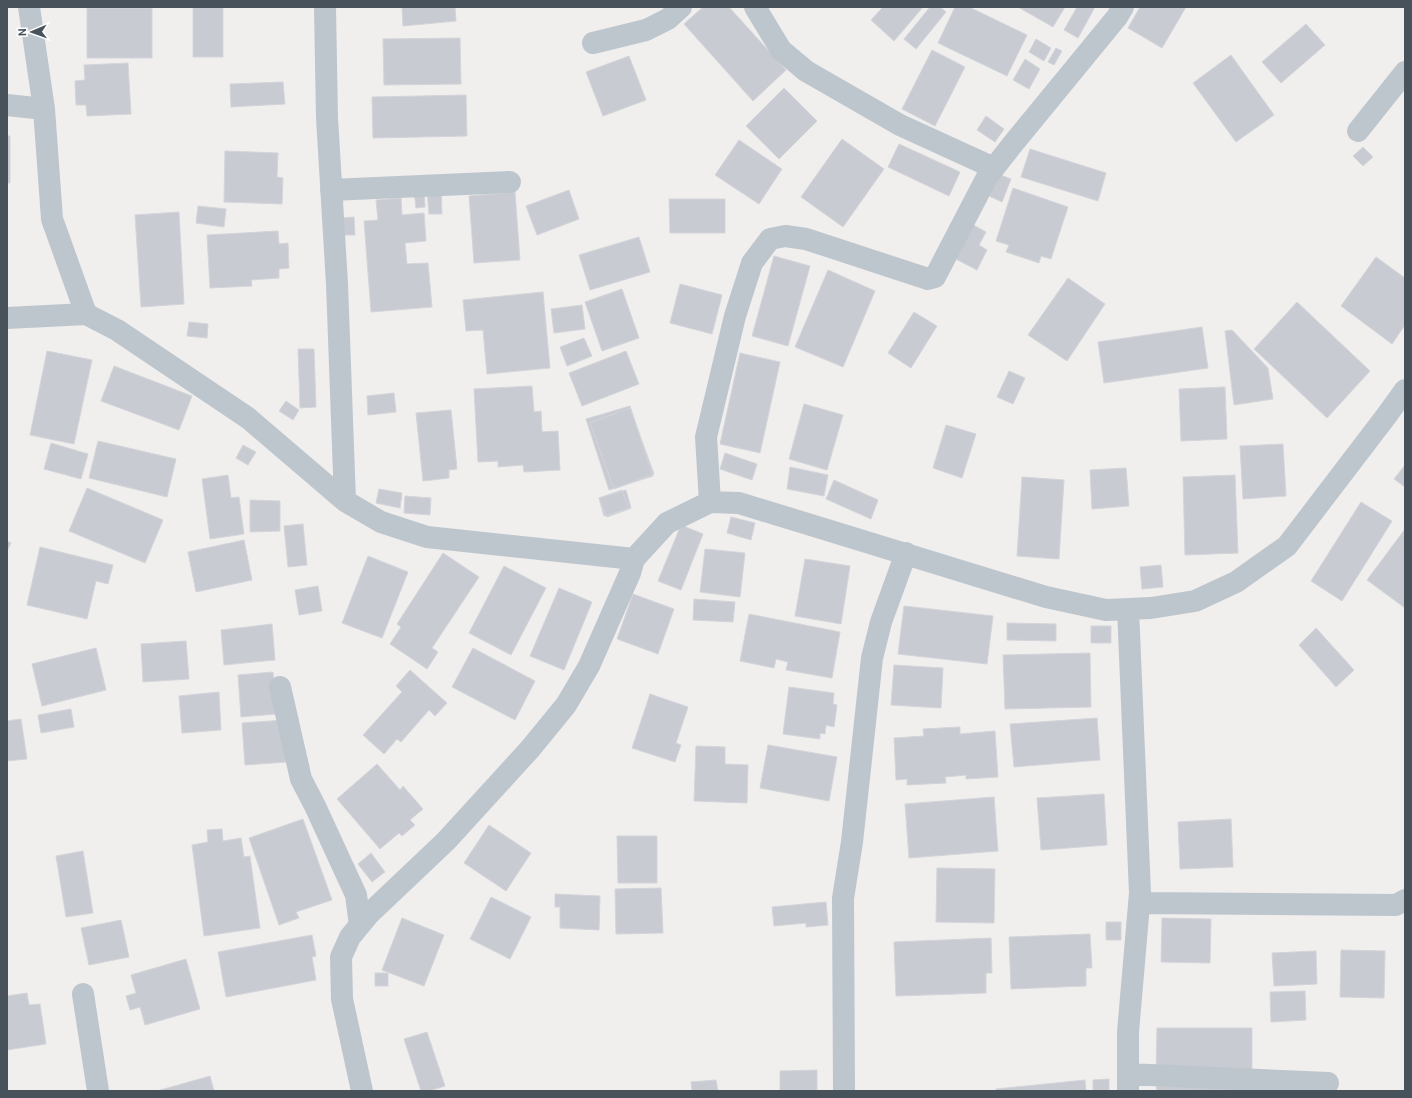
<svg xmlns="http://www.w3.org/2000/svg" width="1412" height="1098" font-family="Roboto,sans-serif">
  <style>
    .building { fill: #c8cbd1; stroke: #d3d5da }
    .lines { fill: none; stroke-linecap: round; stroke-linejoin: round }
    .minor { stroke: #bdc6cd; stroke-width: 22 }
  </style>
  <rect width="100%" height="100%" fill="#f1eeee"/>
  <path class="building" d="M 193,7 L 223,7 L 223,57 L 193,57 Z
    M 402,7 L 455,7 L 456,21 L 403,26 Z
    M 703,7 L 729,7 L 786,70 L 753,101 L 684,24 Z
    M 883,7 L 923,7 L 894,41 L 871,20 Z
    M 930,7 L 940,7 L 946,12 L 916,49 L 904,39 Z
    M 955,7 L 969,7 L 1027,35 L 1007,76 L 938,43 Z
    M 1018,7 L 1065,7 L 1053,27 Z
    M 1077,7 L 1095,7 L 1078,38 L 1064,30 Z
    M 1140,7 L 1186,7 L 1162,48 L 1128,28 Z
    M 87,8 L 152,8 L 152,58 L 87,58 Z
    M 1306,24 L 1325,45 L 1281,83 L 1262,62 Z
    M 460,38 L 461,84 L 384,85 L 383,39 Z
    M 1036,39 L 1051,48 L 1044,61 L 1029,52 Z
    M 1056,48 L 1062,51 L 1054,65 L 1048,62 Z
    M 932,50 L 965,67 L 935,126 L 902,109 Z
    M 1231,55 L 1274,115 L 1236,142 L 1193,83 Z
    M 629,56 L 646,100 L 603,116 L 586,72 Z
    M 1025,59 L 1040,69 L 1029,89 L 1013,80 Z
    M 128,63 L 131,114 L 87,116 L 86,105 L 76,105 L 75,81 L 85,80 L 84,65 Z
    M 283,82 L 285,104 L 231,107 L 230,84 Z
    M 784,88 L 817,121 L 779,159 L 746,126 Z
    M 466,95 L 467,136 L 373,138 L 372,97 Z
    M 986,116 L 1004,129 L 995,142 L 977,130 Z
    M 7,136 L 10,136 L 10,183 L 7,183 Z
    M 842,139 L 884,169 L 843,227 L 801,197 Z
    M 739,140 L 782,169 L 759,204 L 715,175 Z
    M 899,144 L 960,172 L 949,196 L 888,167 Z
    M 1363,147 L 1373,157 L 1363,166 L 1353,156 Z
    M 1030,149 L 1106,173 L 1098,201 L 1021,177 Z
    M 225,151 L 278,153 L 277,177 L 283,178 L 282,204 L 224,202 Z
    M 998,174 L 1011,179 L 1002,202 L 989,196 Z
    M 1013,188 L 1068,207 L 1051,259 L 1041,256 L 1039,263 L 1006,252 L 1009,245 L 996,241 Z
    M 441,189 L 442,214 L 429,214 L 427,190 Z
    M 424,190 L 425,207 L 416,208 L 414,191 Z
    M 569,190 L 579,219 L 537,235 L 526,206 Z
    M 515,192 L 520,260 L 474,263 L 469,196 Z
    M 401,198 L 402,215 L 424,213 L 426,241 L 405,243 L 407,264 L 428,263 L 432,307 L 371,312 L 364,221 L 378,220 L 376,200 Z
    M 669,199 L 725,199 L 725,233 L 670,233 Z
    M 198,206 L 226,209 L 224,227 L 196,223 Z
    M 179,212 L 184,304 L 141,307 L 135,215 Z
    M 354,217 L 355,235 L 343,235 L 343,218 Z
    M 968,222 L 986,232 L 979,245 L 987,250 L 977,270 L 950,256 Z
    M 278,231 L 279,244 L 288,243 L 289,268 L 279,269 L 279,278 L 251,280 L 252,286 L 210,288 L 207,235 Z
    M 639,237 L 650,272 L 590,290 L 579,255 Z
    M 774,256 L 810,266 L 788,346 L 752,336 Z
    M 1376,257 L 1405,278 L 1405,325 L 1392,344 L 1341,306 Z
    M 828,270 L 875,291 L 843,367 L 795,347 Z
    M 1068,278 L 1105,304 L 1067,361 L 1028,335 Z
    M 680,284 L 722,295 L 712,334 L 670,323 Z
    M 622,289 L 639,338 L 602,351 L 585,302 Z
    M 543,292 L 550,368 L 487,374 L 483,330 L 466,331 L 463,300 Z
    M 1297,302 L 1370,371 L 1327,418 L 1254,349 Z
    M 582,305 L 585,329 L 554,333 L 551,309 Z
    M 914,312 L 937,326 L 911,368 L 888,353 Z
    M 189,322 L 208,324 L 207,338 L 187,336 Z
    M 1202,327 L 1208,368 L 1104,383 L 1098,342 Z
    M 1232,330 L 1268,368 L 1273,399 L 1234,405 L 1225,331 Z
    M 584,338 L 592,356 L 567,366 L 560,347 Z
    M 298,349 L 314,349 L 316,407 L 300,408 Z
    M 47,351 L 92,360 L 74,444 L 30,435 Z
    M 626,351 L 639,384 L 582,406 L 569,373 Z
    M 740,353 L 780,362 L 760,453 L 720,444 Z
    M 114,366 L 192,396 L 179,430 L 101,401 Z
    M 1009,371 L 1025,378 L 1013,404 L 997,397 Z
    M 532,386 L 534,412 L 541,411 L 542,432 L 558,431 L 560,470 L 524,472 L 523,465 L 498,467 L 498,461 L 478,462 L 474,389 Z
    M 1225,387 L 1227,439 L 1181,441 L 1179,389 Z
    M 394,393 L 396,412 L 368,415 L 367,396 Z
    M 286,401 L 299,410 L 293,420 L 279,411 Z
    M 804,404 L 843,415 L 827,470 L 789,459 Z
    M 630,406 L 653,476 L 609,490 L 586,419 Z
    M 630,408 L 654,474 L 614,489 L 590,423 Z
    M 451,410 L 457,469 L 449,470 L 449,478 L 423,481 L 416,413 Z
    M 946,425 L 976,434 L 962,478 L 933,468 Z
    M 98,441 L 176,459 L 167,497 L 89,478 Z
    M 51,443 L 88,454 L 81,479 L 44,469 Z
    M 1283,444 L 1286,496 L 1243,499 L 1240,446 Z
    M 243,445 L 256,452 L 248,465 L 236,458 Z
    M 725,453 L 757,464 L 752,480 L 720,469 Z
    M 1405,465 L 1405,487 L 1394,479 Z
    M 790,467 L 828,475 L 824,496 L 787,489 Z
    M 1126,468 L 1129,506 L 1092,509 L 1090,470 Z
    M 228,475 L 231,498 L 239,497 L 244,534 L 210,539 L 202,479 Z
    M 1235,475 L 1238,553 L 1185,555 L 1183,477 Z
    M 1022,477 L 1064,480 L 1059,559 L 1017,556 Z
    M 834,480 L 878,500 L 871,519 L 826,499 Z
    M 87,488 L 163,520 L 145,563 L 69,531 Z
    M 379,489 L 402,493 L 400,508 L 376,503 Z
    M 622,490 L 629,509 L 607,517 L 599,498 Z
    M 626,490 L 631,508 L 604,516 L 599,498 Z
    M 405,496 L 431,498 L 430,515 L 404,513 Z
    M 250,500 L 280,501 L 280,531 L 250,532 Z
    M 1361,502 L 1392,521 L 1342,601 L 1311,581 Z
    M 731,517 L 755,523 L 751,540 L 727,533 Z
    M 303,524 L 307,565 L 288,567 L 284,526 Z
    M 681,525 L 703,534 L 681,590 L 658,581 Z
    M 1405,529 L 1405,608 L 1367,580 Z
    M 244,540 L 252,580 L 196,592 L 188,552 Z
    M 7,541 L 11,543 L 7,551 Z
    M 40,547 L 113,565 L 108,584 L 96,581 L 87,619 L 27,605 Z
    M 705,549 L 745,553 L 740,597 L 700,592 Z
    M 443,553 L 479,577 L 432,648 L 438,652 L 427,669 L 390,644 L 401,627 L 397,624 Z
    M 368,556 L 408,572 L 382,638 L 342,623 Z
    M 805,559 L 850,566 L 841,624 L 795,616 Z
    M 1161,565 L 1163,587 L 1142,589 L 1140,567 Z
    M 504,566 L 546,588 L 511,655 L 469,633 Z
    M 318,586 L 322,611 L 299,615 L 295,590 Z
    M 559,588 L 592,602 L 564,670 L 530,656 Z
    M 633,594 L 674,609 L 658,654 L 617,639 Z
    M 694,599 L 735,602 L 733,622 L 693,620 Z
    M 904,606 L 993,616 L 987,664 L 898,654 Z
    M 749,614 L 840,632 L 832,678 L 786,670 L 788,662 L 776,659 L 774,668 L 740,661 Z
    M 1007,623 L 1056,624 L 1056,641 L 1007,640 Z
    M 272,624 L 275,660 L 224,665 L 221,630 Z
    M 1091,626 L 1111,626 L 1111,643 L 1091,643 Z
    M 1316,628 L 1354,670 L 1336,687 L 1299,645 Z
    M 186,641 L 189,679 L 143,682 L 141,644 Z
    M 96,648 L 106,690 L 42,706 L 32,664 Z
    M 473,648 L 535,681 L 515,720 L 452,687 Z
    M 1090,653 L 1091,707 L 1005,709 L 1003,655 Z
    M 894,665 L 943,668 L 941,708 L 891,705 Z
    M 410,670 L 447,703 L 435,716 L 429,710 L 401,742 L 397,739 L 384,754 L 363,735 L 402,692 L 396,686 Z
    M 273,672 L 276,714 L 241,717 L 238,675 Z
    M 789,687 L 834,693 L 833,704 L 837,705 L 834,727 L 826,725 L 825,734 L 820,733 L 820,739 L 783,734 Z
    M 219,692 L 221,730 L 182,733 L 179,696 Z
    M 650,694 L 688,707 L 676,743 L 681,745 L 675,762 L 632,748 Z
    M 71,709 L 74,727 L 41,733 L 38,715 Z
    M 1097,718 L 1100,760 L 1014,767 L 1010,724 Z
    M 21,719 L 27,759 L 7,761 L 7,721 Z
    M 284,720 L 287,762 L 245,765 L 242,723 Z
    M 960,727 L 960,734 L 995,731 L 998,777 L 966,779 L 966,775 L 945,777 L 946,783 L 907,785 L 907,779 L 896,780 L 894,738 L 924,736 L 923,729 Z
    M 768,745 L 837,757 L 829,801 L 760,788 Z
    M 696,746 L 725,747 L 725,764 L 748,765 L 747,803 L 694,801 Z
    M 377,764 L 400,790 L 403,786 L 423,809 L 410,820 L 415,825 L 402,836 L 399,833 L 380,849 L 337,799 Z
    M 1104,794 L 1107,845 L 1041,850 L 1037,798 Z
    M 994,797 L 998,851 L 909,858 L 905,804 Z
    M 303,819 L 332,900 L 296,912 L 299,918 L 279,925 L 249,838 Z
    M 1231,819 L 1233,867 L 1180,869 L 1178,822 Z
    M 489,825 L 531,853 L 506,891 L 464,863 Z
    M 222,829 L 223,841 L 241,838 L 244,857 L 250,856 L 260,928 L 204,936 L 192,845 L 208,842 L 207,830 Z
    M 617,836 L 657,836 L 657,883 L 618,883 Z
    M 83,851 L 93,913 L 66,917 L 56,856 Z
    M 371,853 L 385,872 L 372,882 L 358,864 Z
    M 937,868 L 995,869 L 994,923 L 936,922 Z
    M 661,888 L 663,933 L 616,934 L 615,889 Z
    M 555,894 L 600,896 L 599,930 L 560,928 L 560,907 L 555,907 Z
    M 491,897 L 531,917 L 510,959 L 470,939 Z
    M 826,902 L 828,925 L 806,927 L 806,923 L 774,926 L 772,907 Z
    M 402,918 L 444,935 L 424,986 L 382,970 Z
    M 1162,918 L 1211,919 L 1210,963 L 1161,962 Z
    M 121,920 L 129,957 L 89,965 L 81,928 Z
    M 1106,922 L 1121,922 L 1121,940 L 1106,940 Z
    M 1090,934 L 1092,968 L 1086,968 L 1086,986 L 1011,989 L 1009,937 Z
    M 312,935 L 316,956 L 312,957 L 316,980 L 226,997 L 218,952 Z
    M 991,938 L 992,973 L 986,973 L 986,993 L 896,996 L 894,942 Z
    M 1341,950 L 1385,951 L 1384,998 L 1340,997 Z
    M 1316,951 L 1317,984 L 1274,986 L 1272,953 Z
    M 186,959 L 200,1009 L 145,1025 L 140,1007 L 130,1010 L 126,996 L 136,993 L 131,975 Z
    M 375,973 L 388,973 L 388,986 L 375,986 Z
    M 1305,991 L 1306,1020 L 1271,1022 L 1270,992 Z
    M 27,993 L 29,1005 L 40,1004 L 46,1044 L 7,1050 L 7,996 Z
    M 1157,1028 L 1252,1028 L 1252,1072 L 1156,1072 Z
    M 427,1032 L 445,1086 L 429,1091 L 421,1091 L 404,1039 Z
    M 817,1070 L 817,1091 L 780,1091 L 780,1071 Z
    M 210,1076 L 214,1091 L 157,1091 Z
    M 1109,1079 L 1109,1091 L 1093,1091 L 1093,1080 Z
    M 716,1080 L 718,1091 L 692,1091 L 691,1082 Z
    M 1085,1080 L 1086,1091 L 996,1091 L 996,1089 Z
    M 1238,1084 L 1238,1091 L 1157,1091 L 1156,1086 Z"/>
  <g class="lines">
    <path class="minor" d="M 29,7 L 44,109 L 52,219 L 86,314
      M 325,7 L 327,118 L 337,284 L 345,501
      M 755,7 L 781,50 L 806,71 L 900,125 L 994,168
      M 593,43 L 646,30 L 668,19 L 681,7
      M 7,105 L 44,109
      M 1358,131 L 1405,72
      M 331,190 L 510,182
      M 7,318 L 86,314 L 117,330 L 248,418 L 345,501 L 381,522 L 427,537 L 634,559
      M 710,502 L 706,437 L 735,316 L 752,263 L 770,239 L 785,236 L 806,239 L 928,279 L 935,277 L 987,177 L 1012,145 L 1117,17 L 1123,7
      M 1128,609 L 1140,893 L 1128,1032 L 1128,1091
      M 280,687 L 301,779 L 315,806 L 356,895 L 360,925
      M 1139,903 L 1396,905 L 1405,900
      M 83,994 L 98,1091
      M 1128,1074 L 1328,1083
      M 362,1091 L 342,999 L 341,957 L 350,937 L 369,914 L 446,841 L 530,749 L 566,705 L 589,666 L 630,573 L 634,559 L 667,523 L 710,502 L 739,503 L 1046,597 L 1106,610 L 1151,608 L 1195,601 L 1236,582 L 1287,546 L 1387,415 L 1405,390
      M 844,1091 L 843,898 L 852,842 L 872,658 L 881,622 L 906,553"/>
  </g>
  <rect width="1412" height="1098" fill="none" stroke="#47525b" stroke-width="16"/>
  <g transform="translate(32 32) rotate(268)" stroke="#ffffff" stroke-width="3" paint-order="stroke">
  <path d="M0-3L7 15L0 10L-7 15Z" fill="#47525b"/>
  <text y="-6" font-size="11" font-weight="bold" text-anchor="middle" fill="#47525b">N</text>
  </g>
</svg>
